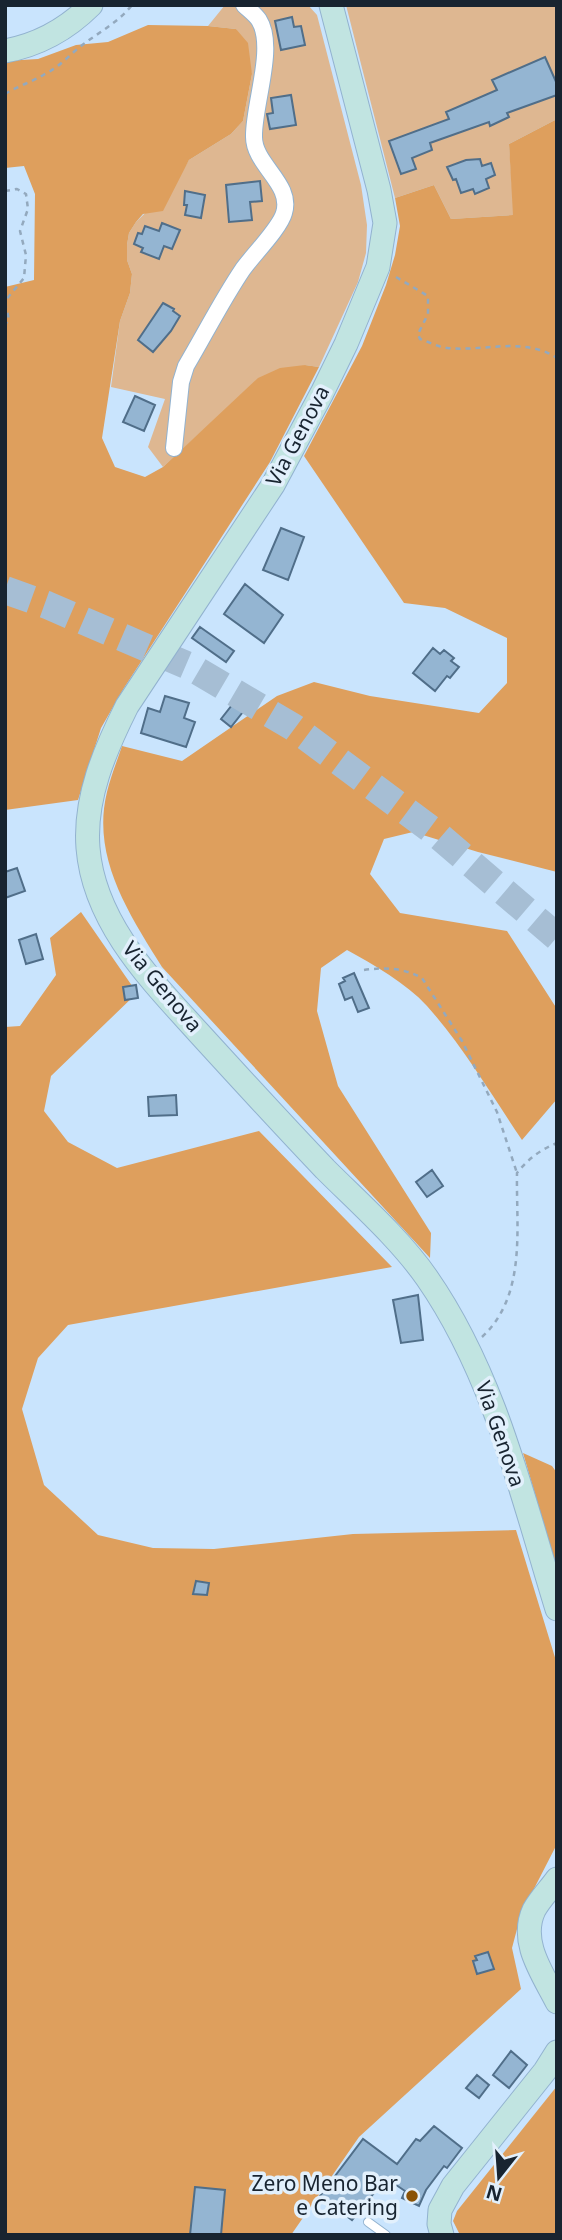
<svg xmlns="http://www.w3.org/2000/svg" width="562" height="2240" font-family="'Noto Sans',sans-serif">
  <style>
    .green { fill: #deb791 }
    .forest { fill: #de9f5d }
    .building { fill: #94b5d2; stroke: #506e89; stroke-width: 2 }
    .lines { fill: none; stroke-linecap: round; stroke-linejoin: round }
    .highway-tunnel { stroke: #a6bed4; stroke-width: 28; stroke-dasharray: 28 14; stroke-linecap: butt }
    .lane-casing { stroke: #92b2cf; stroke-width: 10 }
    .street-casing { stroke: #92b2cf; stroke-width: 18 }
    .secondary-casing { stroke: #92b2cf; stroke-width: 25 }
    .path { stroke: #93a9be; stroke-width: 2.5; stroke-dasharray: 5 5; stroke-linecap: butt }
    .lane { stroke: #fff; stroke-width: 8 }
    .street { stroke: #fff; stroke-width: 16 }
    .secondary { stroke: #c1e4e1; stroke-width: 23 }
    .poi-dot { fill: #8a5306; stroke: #e2f0fc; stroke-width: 2.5 }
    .labels { text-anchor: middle; stroke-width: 7; stroke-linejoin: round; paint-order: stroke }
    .street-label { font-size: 21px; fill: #182430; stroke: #e2f0fc }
    .poi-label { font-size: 21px; fill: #182430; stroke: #e2f0fc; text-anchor: end }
  </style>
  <rect width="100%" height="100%" fill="#c9e4fd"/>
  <path class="green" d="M 225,5 L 308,5 L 317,15 L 361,185 L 367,225 L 366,253 L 358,282 L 319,367 L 305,365 L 202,431 L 163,467 L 148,447 L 165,399 L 111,387 L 120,321 L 130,293 L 132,274 L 127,260 L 127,245 L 129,233 L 136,222 L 174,185 L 189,160 L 231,134 L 243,121 L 252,74 L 236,29 L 208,26 Z
    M 346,5 L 557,5 L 557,119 L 509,144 L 514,215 L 451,219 L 434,185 L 395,198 Z"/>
  <path class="forest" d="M 148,25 L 208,26 L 236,29 L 248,43 L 252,74 L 243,121 L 231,134 L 189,160 L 163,211 L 143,214 L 136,222 L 129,233 L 127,245 L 127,260 L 132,274 L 130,293 L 120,321 L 102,438 L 115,467 L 145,477 L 163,467 L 258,378 L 280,368 L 305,365 L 319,367 L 270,462 L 124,688 L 101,728 L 78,800 L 5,810 L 5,287 L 34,280 L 35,194 L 24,166 L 5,168 L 5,61 L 38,59 L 76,45 L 108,42 Z
    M 557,119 L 557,872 L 478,852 L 413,832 L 384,839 L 370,874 L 400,913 L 507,931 L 557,1009 L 557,1099 L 522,1140 C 493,1097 462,1045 427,1006 C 406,983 374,965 347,950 L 321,968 L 317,1011 L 338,1086 L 431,1233 L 430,1258 L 162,967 C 129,914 91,857 107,792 C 111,776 117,761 122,746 L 182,761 L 277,696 L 314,682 L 370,696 L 479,713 L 507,683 L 507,638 L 445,608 L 404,603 L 304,456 L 362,346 L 386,285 L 395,255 L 400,226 L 395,198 L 434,185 L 451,219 L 513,215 L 509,144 Z
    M 81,912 L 137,993 L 51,1076 L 44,1111 L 68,1142 L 117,1168 L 259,1131 L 392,1267 L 68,1325 L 38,1358 L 22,1409 L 44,1485 L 98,1535 L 153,1548 L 214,1549 L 353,1534 L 516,1530 L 557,1664 L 557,1844 L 521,1914 L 512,1948 L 521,1989 L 359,2137 L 291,2235 L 5,2235 L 5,1027 L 20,1026 L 56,975 L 50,938 Z
    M 523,1453 L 552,1466 L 557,1473 L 557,1569 Z
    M 557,2086 L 557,2235 L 460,2235 L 453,2221 L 457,2211 Z"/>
  <path class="building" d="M 292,17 L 294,27 L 301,26 L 305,45 L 281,50 L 275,21 Z
    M 545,57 L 557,84 L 557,95 L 507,113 L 509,117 L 490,126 L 489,122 L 430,143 L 432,150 L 412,158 L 416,169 L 401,174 L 389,141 L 449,119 L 446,112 L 497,90 L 492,80 Z
    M 291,95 L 296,125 L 270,129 L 267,114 L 273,113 L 271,98 Z
    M 480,159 L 482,166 L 491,163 L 495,175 L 486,179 L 489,188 L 475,194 L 473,189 L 461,193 L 456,179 L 453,180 L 447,167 L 466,160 Z
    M 260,181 L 262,201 L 250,202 L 252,220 L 229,222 L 226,185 Z
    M 185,191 L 205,195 L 201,218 L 185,215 L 187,205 L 184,205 Z
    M 162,223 L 180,230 L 172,249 L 164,246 L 159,259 L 141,252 L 143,248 L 134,244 L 138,233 L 142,234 L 145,226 L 159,231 Z
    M 163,303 L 174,309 L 173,311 L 180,316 L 171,331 L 153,352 L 138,340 Z
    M 135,396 L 155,405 L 144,431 L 123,422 Z
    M 281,528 L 304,537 L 288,580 L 263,570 Z
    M 245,584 L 283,615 L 264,643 L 224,614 Z
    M 200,627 L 234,651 L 226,662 L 192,638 Z
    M 433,648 L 440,654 L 444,650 L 454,658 L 451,661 L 459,667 L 450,678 L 447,676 L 435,691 L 413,673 Z
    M 165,696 L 189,703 L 184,718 L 195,722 L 186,747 L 141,733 L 148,708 L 160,712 Z
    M 236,700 L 246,708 L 231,727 L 221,719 Z
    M 17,868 L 25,891 L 5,898 L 5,872 Z
    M 36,934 L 43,959 L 26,964 L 19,940 Z
    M 354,973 L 369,1008 L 358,1012 L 352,997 L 345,1000 L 339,984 L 345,981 L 343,978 Z
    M 136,985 L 138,998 L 125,1000 L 123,987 Z
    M 176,1095 L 177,1115 L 149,1116 L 148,1097 Z
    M 432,1170 L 443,1186 L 427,1197 L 416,1182 Z
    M 418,1295 L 423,1340 L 401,1343 L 393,1300 Z
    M 196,1581 L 209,1583 L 207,1595 L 193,1594 Z
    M 488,1952 L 494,1969 L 477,1974 L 473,1961 L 477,1960 L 475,1956 Z
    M 511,2051 L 527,2065 L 509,2088 L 493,2075 Z
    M 477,2075 L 489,2085 L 479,2098 L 466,2088 Z
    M 434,2126 L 462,2148 L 447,2168 L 444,2166 L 426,2190 L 419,2206 L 402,2198 L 405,2191 L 386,2178 L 352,2220 L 320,2196 L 363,2139 L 397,2164 L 416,2139 L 420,2141 Z
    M 195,2187 L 225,2190 L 221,2235 L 190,2235 Z"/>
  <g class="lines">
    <path class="highway-tunnel" d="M 5,590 L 47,605 L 191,667 L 293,727 L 433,831 L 557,937"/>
    <g class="lane-casing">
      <path id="lane" d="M 368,2222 L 386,2235"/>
    </g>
    <g class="street-casing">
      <path id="street" d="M 174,448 L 181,382 L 186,366 C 205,334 222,300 243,269 C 253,255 280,228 284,213 C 293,184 254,165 254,137 C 253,106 276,47 259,20 C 255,14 249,10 244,5"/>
    </g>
    <g class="secondary-casing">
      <path id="secondary" d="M 331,5 L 379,190 L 385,223 L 378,267 L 346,344 L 322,393 L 273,485 L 127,706 C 105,750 84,798 88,848 C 94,923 151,980 198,1032 C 240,1078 282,1124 325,1169 C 358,1202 400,1239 427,1278 C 495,1376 522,1496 557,1609
        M 5,51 C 38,45 68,28 91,5
        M 557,1879 C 550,1889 540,1899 534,1910 C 519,1942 543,1974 557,2002
        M 442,2235 L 439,2224 L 440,2210 L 453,2186 L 545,2071 L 557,2052"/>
    </g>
    <path class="path" d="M 5,94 C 18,86 32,82 45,74 C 57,68 66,59 76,50 C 95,34 116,25 132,5
      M 5,191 L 17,189 L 26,194 L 28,209 L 20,231 L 26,255 L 24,278 L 5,301
      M 396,277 L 428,296 L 428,314 L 418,334 L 420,339 C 429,342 438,347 447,348 C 484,352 523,336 557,358
      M 5,303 L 9,319 L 5,325
      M 364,970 C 385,967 404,968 422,978 L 462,1041 L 497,1112 L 517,1173
      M 482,1337 C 527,1295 516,1229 517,1173 C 528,1159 540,1150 557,1143"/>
    <use href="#lane" class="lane"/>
    <use href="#street" class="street"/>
    <use href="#secondary" class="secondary"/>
  </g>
  <circle class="poi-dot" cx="412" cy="2196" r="7"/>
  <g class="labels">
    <g class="street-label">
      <text transform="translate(298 436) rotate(-62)" y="7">Via Genova</text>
      <text transform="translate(162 987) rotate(50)" y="7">Via Genova</text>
      <text transform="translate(500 1434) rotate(71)" y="7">Via Genova</text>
    </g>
    <g class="poi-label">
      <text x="398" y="2191">Zero Meno Bar<tspan x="398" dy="24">e Catering</tspan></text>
    </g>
  </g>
  <rect width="562" height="2240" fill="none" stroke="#182430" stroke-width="14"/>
  <g transform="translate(499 2177) rotate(197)" stroke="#e2f0fc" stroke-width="5" paint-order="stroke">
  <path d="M0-5L12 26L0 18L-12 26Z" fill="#182430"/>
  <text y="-10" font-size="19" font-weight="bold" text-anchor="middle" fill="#182430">N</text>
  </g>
</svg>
